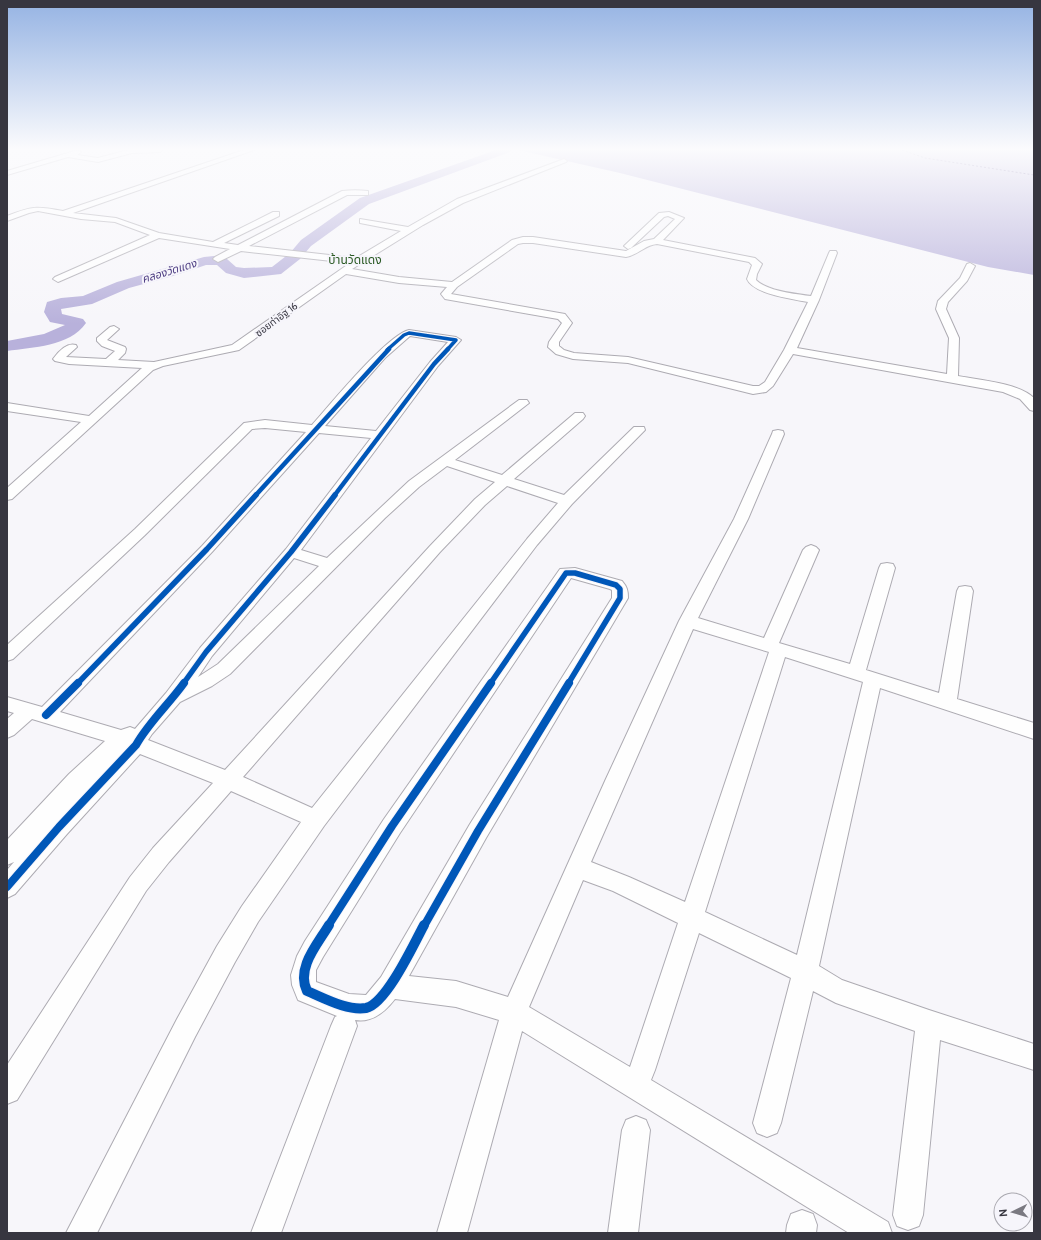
<svg xmlns="http://www.w3.org/2000/svg" width="1041" height="1240" font-family="Cabin,'Noto Sans Thai',sans-serif">
  <style>
    .water { fill: #b8b1db }
    .lines { fill: none; stroke-linecap: round; stroke-linejoin: round }
    .river { fill: #b8b1db; fill-rule: evenodd }
    .ferry { stroke: #4b3b81; stroke-width: 1; stroke-dasharray: 2 2; stroke-linecap: butt }
    .street-casing { stroke: #adabb2; stroke-width: 2 }
    .street { fill: #fefefe; fill-rule: evenodd }
    .cycleway-far4-casing { stroke: #f6f5fb; stroke-width: 5 }
    .cycleway-far3-casing { stroke: #f6f5fb; stroke-width: 6 }
    .cycleway-far2-casing { stroke: #f6f5fb; stroke-width: 8 }
    .cycleway-far1-casing { stroke: #f6f5fb; stroke-width: 10 }
    .cycleway-casing { stroke: #f6f5fb; stroke-width: 12 }
    .cycleway-far4 { stroke: #0057b8; stroke-width: 3.5 }
    .cycleway-far3 { stroke: #0057b8; stroke-width: 4.5 }
    .cycleway-far2 { stroke: #0057b8; stroke-width: 5.5 }
    .cycleway-far1 { stroke: #0057b8; stroke-width: 8 }
    .cycleway { stroke: #0057b8; stroke-width: 10 }
    .labels { text-anchor: middle; stroke-width: 4; stroke-linejoin: round; paint-order: stroke }
    .far-street-label { font-size: 10px; fill: #373640; stroke: #f6f5fb }
    .far-water-label { font-size: 11px; font-style: italic; fill: #4b3b81; stroke: #f6f5fb }
    .far-quarter-label { font-size: 12px; fill: #295922; stroke: #f6f5fb }
  </style>
  <rect width="100%" height="100%" fill="#f7f6fa"/>
  <path class="water" d="M 518,150 L 1034,150 L 1034,275 L 988,267 L 620,173 Z"/>
  <g class="lines">
    <path class="river" d="M 496,150 L 511,150 L 510,152 L 369,204 L 311,246 L 300,259 L 281,274 L 244,278 L 226,273 L 217,265 L 206,265 L 173,276 L 129,288 L 92,304 L 61,309 L 62,314 L 83,319 L 86,323 C 69,347 33,347 7,351 L 7,341 L 44,334 L 65,325 L 50,322 L 44,312 L 47,302 L 61,298 L 83,296 L 117,282 L 204,257 L 214,256 L 227,259 L 236,267 L 244,268 L 272,267 L 290,253 L 301,240 L 360,198 Z"/>
    <path class="ferry" d="M 902,150 L 925,158 L 1034,175"/>
    <g class="street-casing">
      <path id="street" d="M 78,150 L 81,152 L 77,155 L 98,158 L 128,150 L 163,150 L 160,152 L 132,153 L 98,162 L 68,157 L 7,175 L 7,171 Z
        M 244,150 L 254,150 L 73,213 L 116,218 L 159,233 L 213,242 L 273,212 L 279,212 L 279,216 L 224,243 L 238,245 L 342,191 C 351,190 359,190 368,191 L 368,195 L 347,195 L 249,246 L 356,258 L 401,231 L 360,223 L 360,219 L 408,227 L 457,199 L 564,159 L 567,161 L 566,162 L 463,203 L 423,225 L 352,269 L 399,277 L 452,282 L 512,240 L 523,237 L 533,237 L 626,251 L 644,241 L 654,239 L 675,219 L 668,216 L 664,217 L 631,248 L 628,249 L 624,246 L 659,213 L 669,212 L 684,218 L 663,240 L 755,258 L 762,264 L 757,274 L 756,280 C 767,291 796,294 811,296 L 829,253 L 830,251 L 836,251 L 837,253 L 819,300 L 797,348 L 947,374 L 949,338 L 936,309 L 938,301 L 960,278 L 967,264 L 970,263 L 975,266 L 967,281 L 948,302 L 946,309 L 959,338 L 958,376 C 980,380 1018,383 1034,398 L 1034,411 L 1030,410 L 1020,399 L 1003,392 L 793,354 L 773,386 L 766,392 L 753,394 L 628,363 L 573,359 L 556,354 L 548,347 L 549,342 L 562,323 L 558,319 L 445,299 L 441,294 L 447,287 L 399,283 L 346,274 L 239,350 L 163,366 L 153,370 L 12,499 L 7,500 L 7,488 L 81,422 L 7,411 L 7,403 L 89,416 L 142,368 L 69,364 L 55,361 L 53,359 C 58,352 67,342 76,345 L 77,347 L 66,357 L 106,359 L 115,351 L 102,346 L 97,341 L 97,338 L 110,327 L 114,326 L 119,329 L 107,340 L 125,347 L 126,349 L 125,353 L 118,360 L 154,362 L 232,345 L 350,263 L 241,251 L 218,262 L 213,259 L 215,257 L 230,249 L 159,238 L 58,282 L 53,279 L 55,277 L 150,235 L 115,222 L 81,219 L 38,211 L 29,213 L 7,221 L 7,216 C 32,206 36,206 63,211 ZM 523,243 L 533,243 L 626,257 C 638,255 645,245 657,244 L 749,262 L 752,265 L 747,279 C 753,294 793,299 808,302 L 784,350 L 765,382 L 759,386 L 753,386 L 628,357 L 574,353 L 564,350 L 559,346 L 559,342 L 572,323 L 565,314 L 451,294 L 457,287 L 518,244 Z
        M 409,330 L 456,337 L 461,340 L 438,366 L 301,550 L 327,558 L 409,481 L 519,400 L 527,400 L 529,403 L 455,460 L 502,475 L 575,413 L 583,413 L 585,416 L 583,419 L 514,479 L 564,495 L 634,427 L 644,427 L 645,430 L 572,504 L 537,545 L 324,826 L 258,922 L 235,962 L 195,1037 L 97,1233 L 66,1233 L 177,1019 L 217,946 L 242,906 L 301,822 L 231,791 L 169,862 L 146,891 L 17,1100 L 7,1104 L 7,1065 L 130,877 L 153,848 L 213,783 L 140,754 L 67,834 L 15,894 L 7,898 L 7,870 L 14,862 L 7,865 L 7,840 L 69,774 L 105,741 L 32,719 L 14,735 L 7,738 L 7,719 L 14,713 L 7,711 L 7,697 L 42,707 L 202,546 L 306,432 L 265,428 L 252,429 L 145,535 L 13,659 L 7,661 L 7,645 L 135,529 L 244,423 L 265,420 L 312,425 C 330,405 387,335 409,330 ZM 410,336 L 448,342 L 430,362 L 376,431 L 325,426 L 385,358 ZM 319,433 L 371,438 L 286,549 L 200,648 L 166,693 L 135,729 L 130,727 L 121,730 L 60,712 L 212,552 ZM 447,466 L 495,482 L 475,499 L 430,546 L 225,770 L 148,740 L 152,734 L 180,702 L 212,686 L 230,674 L 385,518 L 419,487 ZM 507,486 L 558,503 L 527,539 L 312,808 L 243,777 L 440,552 L 485,505 ZM 294,558 L 319,566 L 218,664 L 198,677 L 212,656 Z
        M 778,430 L 783,431 L 784,434 L 748,519 L 698,618 L 764,638 L 803,550 L 806,547 L 811,545 L 816,547 L 819,550 L 779,643 L 850,664 L 879,568 L 881,564 L 887,563 L 893,564 L 895,568 L 866,670 L 939,693 L 957,591 L 959,587 L 965,586 L 971,587 L 973,591 L 957,699 L 1034,723 L 1034,739 L 880,688 L 819,966 L 842,980 L 929,1010 L 1034,1044 L 1034,1070 L 940,1040 L 923,1215 L 919,1226 L 908,1230 L 897,1226 L 893,1215 L 915,1031 L 836,1003 L 813,991 L 781,1123 L 777,1133 L 767,1137 L 757,1133 L 753,1123 L 791,978 L 699,933 L 655,1070 L 651,1080 L 888,1222 L 892,1233 L 849,1233 L 522,1031 L 467,1233 L 437,1233 L 499,1020 L 456,1007 L 395,999 C 385,1012 372,1023 355,1020 L 357,1026 L 281,1233 L 251,1233 L 331,1026 L 335,1017 L 337,1016 L 298,1000 L 292,985 L 291,975 L 297,956 L 305,941 L 384,819 L 560,569 L 575,568 L 622,581 C 627,587 628,590 628,598 L 486,838 L 409,976 L 456,981 L 508,997 L 605,781 L 679,621 L 734,519 L 772,434 L 773,431 ZM 571,578 L 610,589 L 612,590 L 612,598 L 470,824 L 381,977 L 366,995 L 349,994 L 316,982 L 316,970 L 323,957 L 400,833 ZM 693,629 L 769,652 L 685,902 L 629,877 L 591,862 ZM 785,657 L 863,682 L 797,955 L 705,912 ZM 583,880 L 613,891 L 678,923 L 630,1067 L 529,1007 Z
        M 636,1116 L 646,1120 L 650,1130 L 638,1233 L 608,1233 L 622,1130 L 626,1120 Z
        M 802,1210 L 813,1214 L 817,1225 L 816,1233 L 786,1233 L 787,1225 L 791,1214 Z"/>
    </g>
    <use href="#street" class="street"/>
    <g class="cycleway-far4-casing">
      <path id="cycleway-far4" d="M 387,350 L 404,335 L 409,333 L 456,340 L 447,350"/>
    </g>
    <g class="cycleway-far3-casing">
      <path id="cycleway-far3" d="M 255,496 L 389,349
        M 334,496 L 434,364 L 448,349"/>
    </g>
    <g class="cycleway-far2-casing">
      <path id="cycleway-far2" d="M 77,684 L 207,549 L 256,495
        M 183,684 L 206,652 L 291,552 L 335,495
        M 490,684 L 566,573 L 575,573 L 616,585 L 620,589 L 620,598 L 568,684"/>
    </g>
    <g class="cycleway-far1-casing">
      <path id="cycleway-far1" d="M 46,715 L 78,683
        M 7,887 L 59,827 L 136,745 C 149,722 169,704 184,683
        M 328,926 L 392,826 L 491,683
        M 424,926 L 478,831 L 569,683"/>
    </g>
    <g class="cycleway-casing">
      <path id="cycleway" d="M 329,925 C 317,945 296,968 307,991 C 324,998 347,1011 366,1008 C 386,1004 414,944 424,925"/>
    </g>
    <use href="#cycleway-far4" class="cycleway-far4"/>
    <use href="#cycleway-far3" class="cycleway-far3"/>
    <use href="#cycleway-far2" class="cycleway-far2"/>
    <use href="#cycleway-far1" class="cycleway-far1"/>
    <use href="#cycleway" class="cycleway"/>
  </g>
  <linearGradient id="sky" x2="0" y2="1"><stop stop-color="#95b3e3"/><stop offset="0.46" stop-color="#fbfbfd"/><stop offset="1" stop-color="#fbfbfd" stop-opacity="0"/></linearGradient>
  <rect width="1041" height="324" fill="url(#sky)"/>
  <g class="labels">
    <g class="far-street-label">
      <text transform="translate(276 319) rotate(-37)" y="4">ซอยท่าอิฐ 16</text>
    </g>
    <g class="far-water-label">
      <text transform="translate(169 271) rotate(-17)" y="4">คลองวัดแดง</text>
    </g>
    <g class="far-quarter-label">
      <text x="355" y="264">บ้านวัดแดง</text>
    </g>
  </g>
  <rect width="1041" height="1240" fill="none" stroke="#373640" stroke-width="16"/>
  <g transform="translate(1013 1212) rotate(265)"><circle r="19" fill="#f6f5fb" stroke="#aaa9b0"/>
  <path d="M0-3L7 15L0 10L-7 15Z" fill="#7a7981"/>
  <text y="-6" font-size="11" font-weight="bold" text-anchor="middle" fill="#373640">N</text>
  </g>
</svg>
